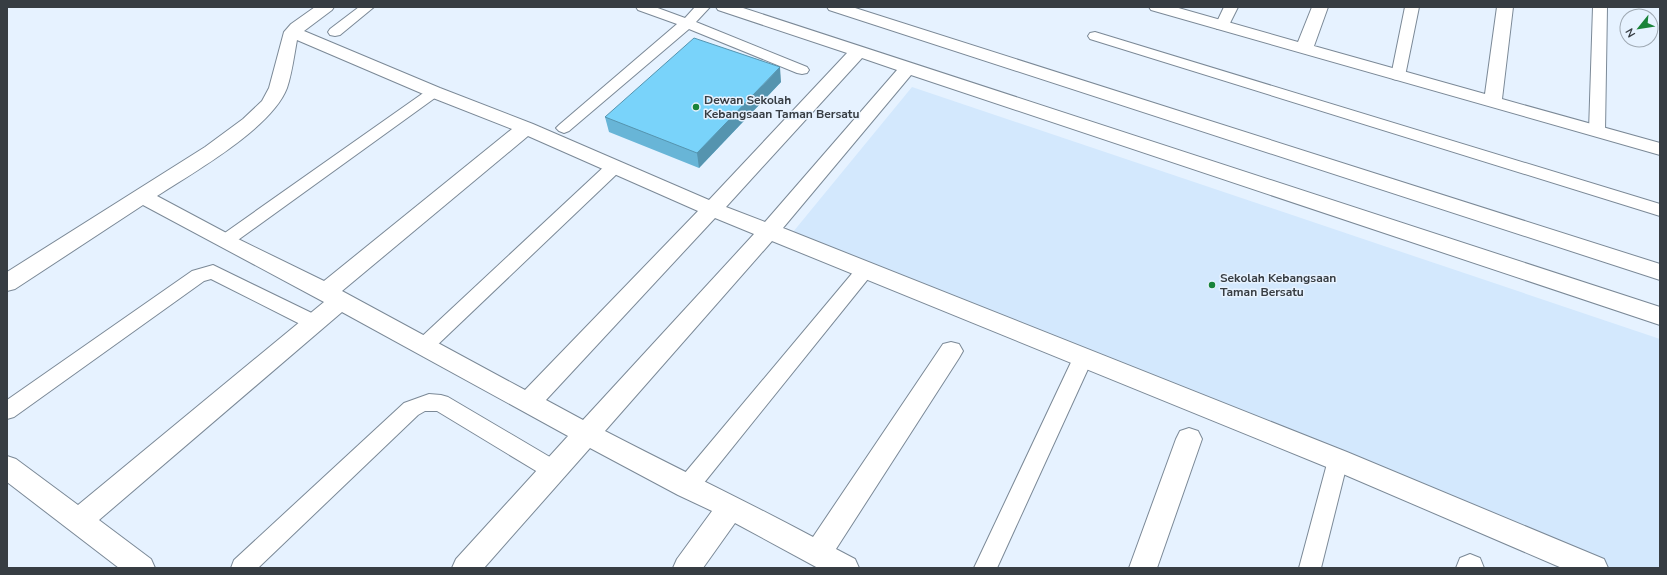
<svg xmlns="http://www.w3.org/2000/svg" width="1667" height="575" font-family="'Nunito Sans',sans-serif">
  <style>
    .built { fill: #d3e8fd }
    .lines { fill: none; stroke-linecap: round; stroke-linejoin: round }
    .lane-casing { stroke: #7b8997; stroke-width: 2 }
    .street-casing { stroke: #7b8997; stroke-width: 2 }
    .lane { fill: #fff; fill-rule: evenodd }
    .street { fill: #fff; fill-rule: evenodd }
    .wall { fill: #68b5d7 }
    .shaded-wall { fill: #5594af }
    .building { fill: #79d3fa; stroke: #5594af }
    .poi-dot { fill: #198339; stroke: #e6f2ff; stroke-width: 1.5 }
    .labels { text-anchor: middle; stroke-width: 3; stroke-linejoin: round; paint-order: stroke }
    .poi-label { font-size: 12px; font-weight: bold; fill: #373d43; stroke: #e6f2ff; text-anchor: start }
  </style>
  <rect width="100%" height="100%" fill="#e6f2ff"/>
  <path class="built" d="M 912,87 L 1660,339 L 1660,568 L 1608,568 L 793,232 Z"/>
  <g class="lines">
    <g class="lane-casing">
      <path id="lane" d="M 359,7 L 374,7 L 340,35 L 335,36 L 330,35 L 328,32 L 330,29 Z
        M 636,7 L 655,7 L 685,18 L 695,7 L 710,7 L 696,22 L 807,67 L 809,70 L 807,73 L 802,74 L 797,73 L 689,29 L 569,131 L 564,133 L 559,131 L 556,128 L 559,125 L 677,24 L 638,10 Z
        M 1224,7 L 1238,7 L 1227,29 L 1217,29 L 1215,26 Z
        M 1405,7 L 1419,7 L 1405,76 L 1403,79 L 1398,80 L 1393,79 L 1391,76 Z
        M 1593,7 L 1607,7 L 1605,131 L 1602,134 L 1597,136 L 1592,134 L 1589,131 Z
        M 1095,32 L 1660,204 L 1660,216 L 1090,39 L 1088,36 L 1090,33 Z
        M 434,87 L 439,89 L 441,92 L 439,95 L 231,245 L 225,247 L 219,245 L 216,241 L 219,237 L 429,89 Z
        M 614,162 L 620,163 L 622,167 L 620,171 L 431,351 L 424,354 L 417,351 L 415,346 L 417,341 L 608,163 Z
        M 866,262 L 872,264 L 875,269 L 872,274 L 695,494 L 687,497 L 679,494 L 676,487 L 679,480 L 860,264 Z
        M 213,265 L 322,318 L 324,323 L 322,328 L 315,330 L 308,328 L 211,279 L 204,281 L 14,417 L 7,419 L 7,400 L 192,271 Z
        M 1083,350 L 1090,353 L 1093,358 L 997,568 L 974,568 L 1073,358 L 1076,353 Z
        M 429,394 L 441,395 L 448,397 L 560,463 L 564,470 L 560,477 L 553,479 L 546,477 L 437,411 L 425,411 L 418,415 L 258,568 L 231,568 L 234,560 L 404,403 Z
        M 1338,451 L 1345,454 L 1348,460 L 1321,568 L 1299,568 L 1328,460 L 1331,454 Z"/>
    </g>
    <g class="street-casing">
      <path id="street" d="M 315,7 L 334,7 L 332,10 L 304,31 L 440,88 L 533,124 L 709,200 L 847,53 L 718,10 L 716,7 L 740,7 L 1660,307 L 1660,325 L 911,75 L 783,228 L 1347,452 L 1604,559 L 1608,568 L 1562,568 L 1329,468 L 772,241 L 605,431 C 674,467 744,500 813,537 L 943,344 L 951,342 L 959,344 L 963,351 L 959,358 L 836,549 L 855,559 L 859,568 L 818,568 L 735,523 L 703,568 L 673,568 L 677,559 L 712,511 L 678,495 L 590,448 L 484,568 L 452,568 L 456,559 L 568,436 L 342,312 L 99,520 L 151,559 L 155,568 L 119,568 L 7,482 L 7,456 L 16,459 L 78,505 L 324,302 L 143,205 L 15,289 L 7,291 L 7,272 L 205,147 L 243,119 L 262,101 L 269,88 L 284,32 L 291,24 ZM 297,40 L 428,96 L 512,129 L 324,281 L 232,236 L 157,196 C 194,172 272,128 287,88 C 292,73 294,56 297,40 ZM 862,58 L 897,70 L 765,222 L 726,207 ZM 528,136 L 698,211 L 525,390 L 342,291 ZM 715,218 L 754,234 L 583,420 L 546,400 Z
        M 827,7 L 852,7 L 1660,264 L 1660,280 L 829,10 Z
        M 1149,7 L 1175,7 L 1298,42 L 1312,7 L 1328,7 L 1314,46 L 1485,94 L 1497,7 L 1513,7 L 1502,99 L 1660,143 L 1660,155 L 1151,10 Z
        M 1189,428 L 1198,431 L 1202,439 L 1157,568 L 1129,568 L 1176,439 L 1180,431 Z
        M 1470,554 L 1480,558 L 1484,568 L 1456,568 L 1460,558 Z"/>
    </g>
    <use href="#lane" class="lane"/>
    <use href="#street" class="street"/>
  </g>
  <path class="wall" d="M 781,82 L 699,168 L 609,132 L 605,117 Z"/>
  <path class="shaded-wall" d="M 780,67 L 781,82 L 699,168 L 697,153 Z"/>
  <path class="building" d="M 694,38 L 780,67 L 697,153 L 605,117 Z"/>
  <g class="poi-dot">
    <circle cx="696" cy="107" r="4"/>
    <circle cx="1212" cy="285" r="4"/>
  </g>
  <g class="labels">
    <g class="poi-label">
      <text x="704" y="104">Dewan Sekolah<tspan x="704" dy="14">Kebangsaan Taman Bersatu</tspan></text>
      <text x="1220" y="282">Sekolah Kebangsaan<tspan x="1220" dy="14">Taman Bersatu</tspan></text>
    </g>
  </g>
  <rect width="1667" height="575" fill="none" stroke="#373d43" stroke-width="16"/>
  <g transform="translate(1639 28) rotate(240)"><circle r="19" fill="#e6f2ff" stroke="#a0aab4"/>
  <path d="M0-3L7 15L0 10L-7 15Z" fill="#198339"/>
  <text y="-6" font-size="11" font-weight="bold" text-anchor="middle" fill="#373d43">N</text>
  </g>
</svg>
